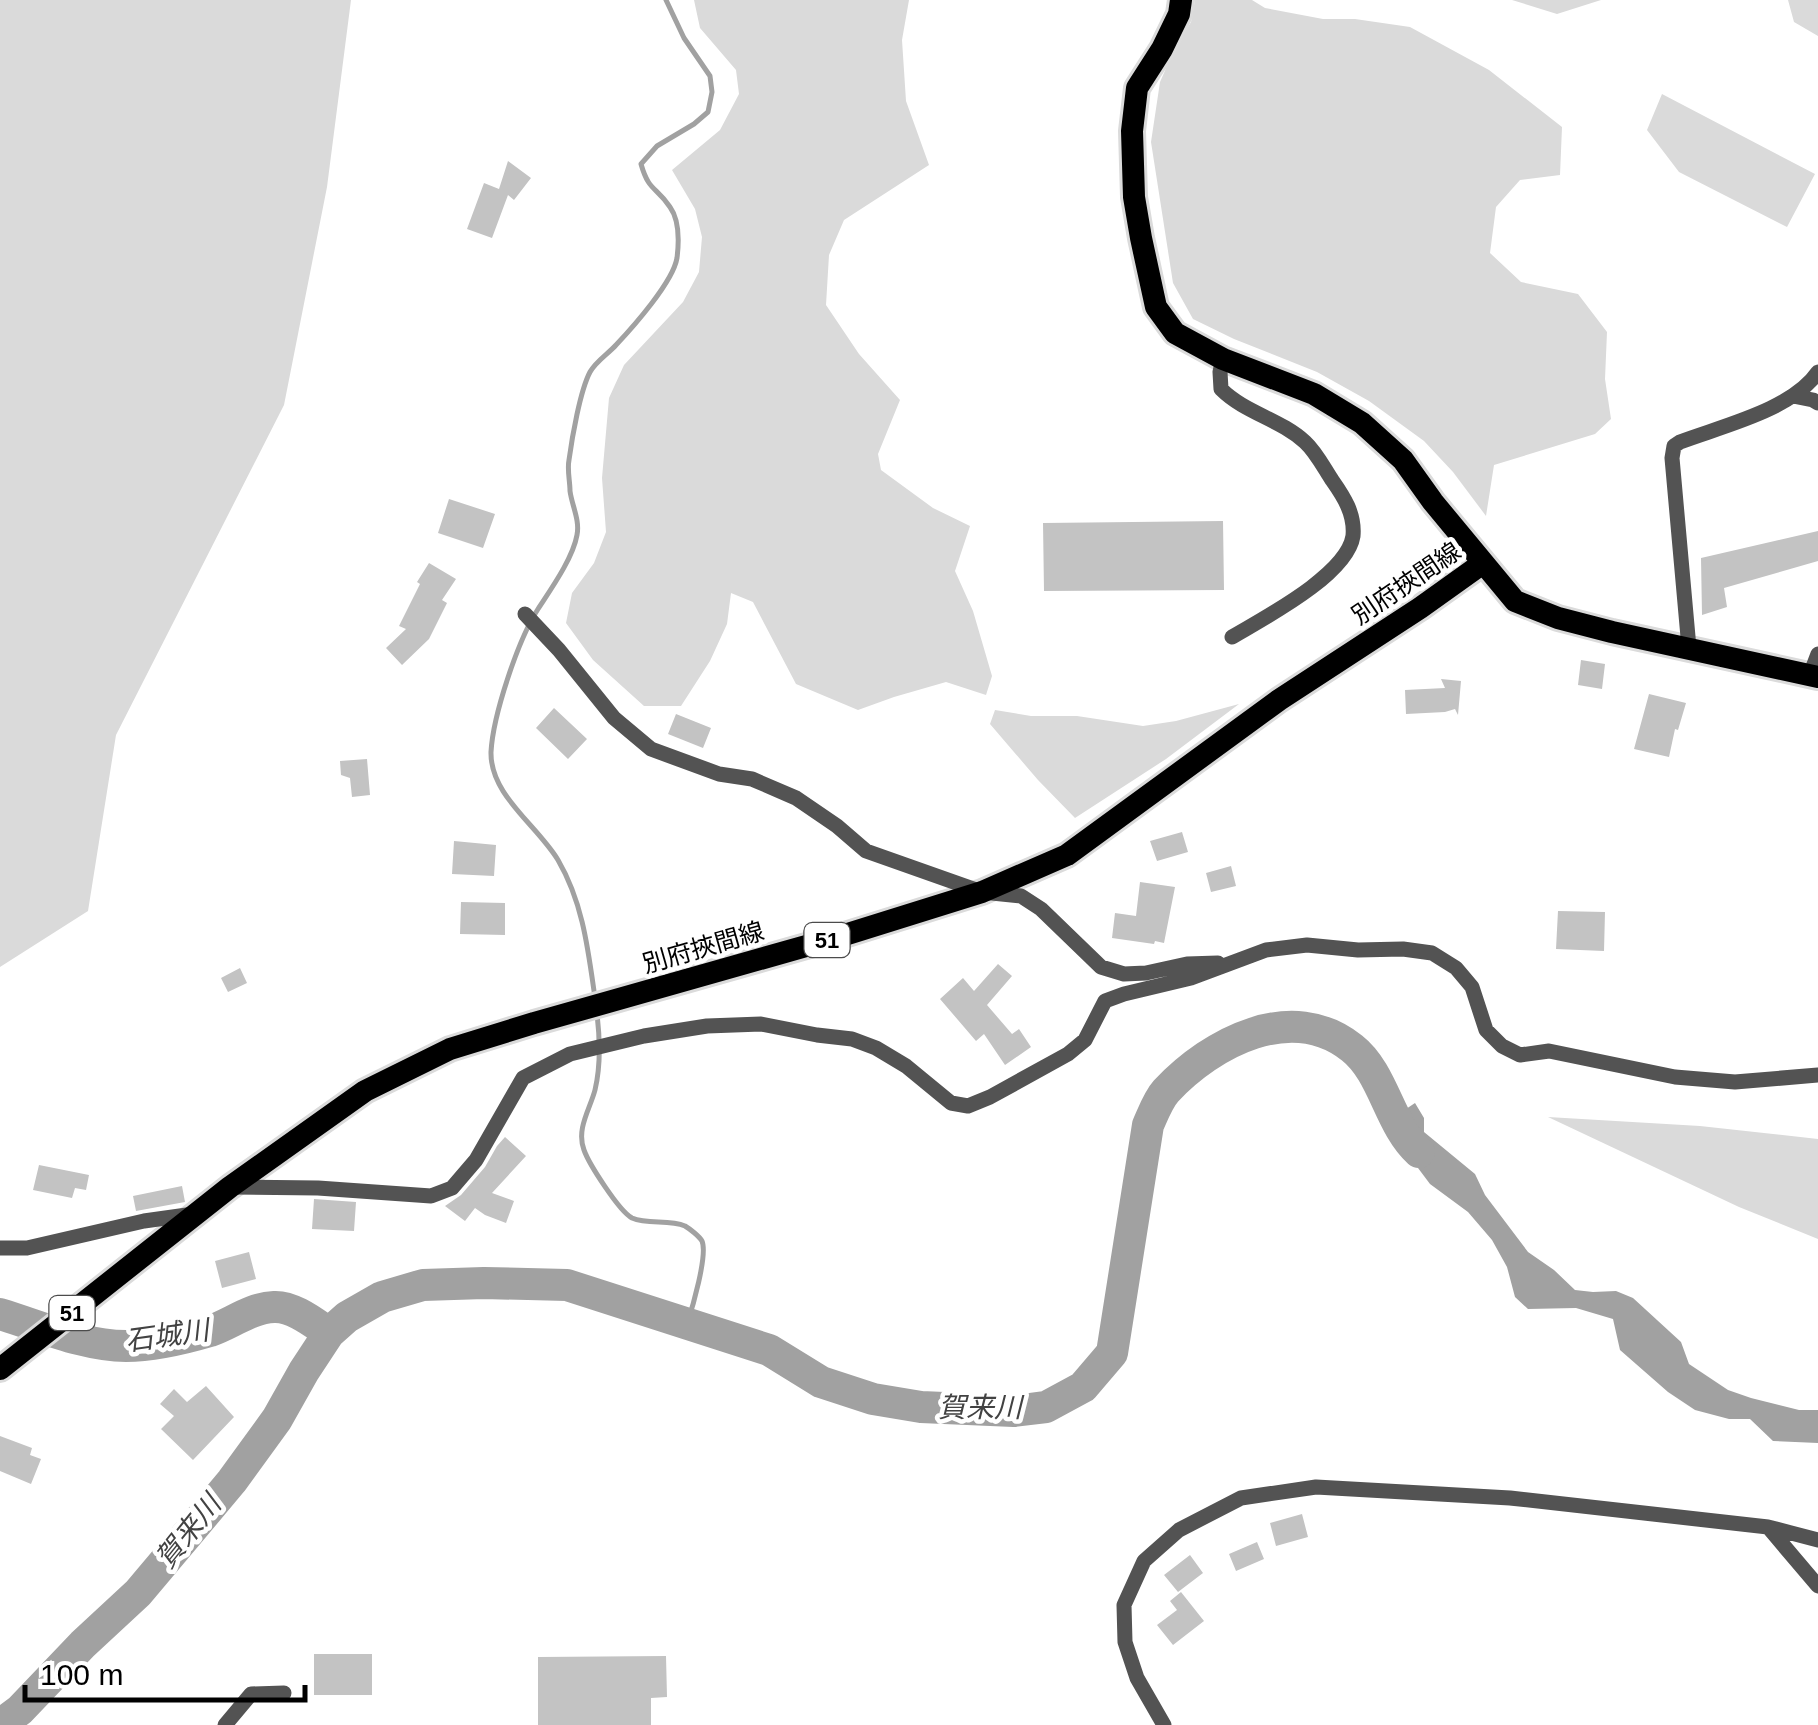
<svg xmlns="http://www.w3.org/2000/svg" width="1818" height="1725" font-family="Arial,'Noto Sans JP',sans-serif">
  <style>
    .green { fill: #dadada }
    .water { fill: #a1a1a1 }
    .lines { fill: none; stroke-linecap: round; stroke-linejoin: round }
    .stream { stroke: #a1a1a1; stroke-width: 5 }
    .river { stroke: #a1a1a1; stroke-width: 32 }
    .building { fill: #c3c3c3 }
    .primary-casing { stroke: #dbdbdb; stroke-width: 28 }
    .street { stroke: #535353; stroke-width: 15 }
    .primary { stroke: #000; stroke-width: 22 }
    .labels { text-anchor: middle; stroke-width: 9; stroke-linejoin: round; paint-order: stroke }
    .shield { fill: #fff; stroke: #4c4c4c; stroke-width: 2.5 }
    .shield-label { font-size: 22px; font-weight: bold; fill: #000 }
    .street-label { font-size: 25px; fill: #000; stroke: #fff }
    .water-label { font-size: 28px; font-style: italic; fill: #424242; stroke: #fff }
  </style>
  <rect width="100%" height="100%" fill="#fff"/>
  <path class="green" d="M 0,0 L 351,0 L 327,187 L 284,405 L 116,735 L 88,911 L 0,967 Z
    M 694,0 L 909,0 L 902,40 L 906,101 L 929,165 L 844,220 L 829,255 L 826,305 L 859,354 L 900,400 L 878,454 L 881,470 L 933,508 L 970,526 L 955,571 L 973,611 L 992,676 L 986,695 L 946,682 L 894,697 L 858,710 L 796,684 L 753,602 L 731,593 L 727,624 L 710,661 L 681,706 L 644,706 L 593,660 L 566,623 L 572,593 L 594,563 L 606,532 L 602,478 L 609,398 L 624,365 L 683,302 L 699,272 L 702,237 L 695,209 L 672,170 L 720,130 L 739,94 L 736,70 L 700,28 Z
    M 1195,0 L 1252,0 L 1265,8 L 1323,19 L 1355,19 L 1410,27 L 1489,70 L 1562,127 L 1560,175 L 1520,180 L 1496,207 L 1490,253 L 1521,282 L 1578,294 L 1607,332 L 1605,379 L 1611,419 L 1595,434 L 1494,465 L 1486,516 L 1453,472 L 1424,441 L 1369,401 L 1317,372 L 1234,339 L 1193,319 L 1173,283 L 1151,142 L 1160,82 L 1174,50 L 1191,22 Z
    M 1512,0 L 1601,0 L 1557,14 Z
    M 1788,0 L 1818,0 L 1818,36 L 1794,22 Z
    M 1662,94 L 1815,174 L 1787,227 L 1679,172 L 1647,130 Z
    M 1239,704 L 1166,759 L 1075,818 L 1038,780 L 990,724 L 995,710 L 1031,716 L 1077,716 L 1143,726 L 1176,721 Z
    M 1548,1117 L 1700,1126 L 1818,1139 L 1818,1239 L 1739,1207 Z"/>
  <path class="water" d="M 1415,1103 L 1424,1118 L 1424,1132 L 1475,1174 L 1485,1195 L 1528,1252 L 1554,1270 L 1575,1290 L 1593,1292 L 1616,1291 L 1633,1298 L 1681,1342 L 1689,1364 L 1728,1390 L 1751,1398 L 1799,1410 L 1818,1410 L 1818,1443 L 1773,1441 L 1750,1419 L 1729,1419 L 1695,1410 L 1668,1392 L 1620,1350 L 1613,1319 L 1576,1308 L 1528,1309 L 1515,1297 L 1507,1267 L 1492,1240 L 1468,1212 L 1430,1184 L 1397,1140 L 1388,1121 Z"/>
  <g class="lines">
    <path class="stream" d="M 595,998 C 588,949 583,903 558,860 C 537,825 490,795 491,752 C 493,715 518,640 538,609 C 551,589 573,558 577,535 C 580,520 572,506 570,491 C 570,481 567,470 569,460 C 572,438 580,391 590,372 C 596,361 608,354 616,345 C 633,327 673,282 677,258 C 679,242 680,221 670,207 C 656,186 649,192 641,164 L 657,146 L 694,124 L 708,112 L 712,92 L 710,76 L 684,38 L 666,0
      M 597,1014 C 600,1039 601,1065 595,1090 C 590,1109 576,1129 584,1150 C 589,1164 619,1211 632,1218 C 648,1225 669,1219 685,1226 C 690,1229 699,1236 702,1241 C 708,1255 692,1309 687,1324"/>
    <path class="river" d="M 0,1314 C 40,1326 84,1346 126,1346 C 154,1346 183,1339 210,1331 C 231,1324 250,1308 274,1307 C 293,1306 314,1323 329,1333
      M 0,1725 L 20,1710 L 83,1644 L 138,1593 L 186,1536 L 232,1481 L 277,1419 L 304,1371 L 329,1333 L 347,1317 L 382,1297 L 423,1285 L 484,1283 L 567,1285 L 769,1350 L 821,1382 L 873,1399 L 921,1407 L 1014,1411 L 1046,1407 L 1083,1387 L 1112,1353 L 1148,1125 C 1153,1114 1158,1100 1166,1091 C 1212,1042 1292,1000 1352,1048 C 1384,1073 1389,1125 1419,1152"/>
  </g>
  <path class="building" d="M 508,161 L 531,178 L 514,200 L 508,195 L 492,238 L 467,229 L 484,183 L 499,189 Z
    M 449,499 L 495,514 L 483,548 L 438,533 Z
    M 1223,521 L 1224,590 L 1044,591 L 1043,523 Z
    M 1818,531 L 1818,561 L 1724,588 L 1727,607 L 1702,615 L 1701,558 Z
    M 429,563 L 456,579 L 442,600 L 447,603 L 429,639 L 402,665 L 386,648 L 406,629 L 399,626 L 420,584 L 417,582 Z
    M 1581,660 L 1605,664 L 1602,689 L 1578,685 Z
    M 1441,679 L 1461,681 L 1458,715 L 1455,709 L 1445,712 L 1406,714 L 1405,690 L 1445,688 Z
    M 1649,694 L 1686,703 L 1678,730 L 1675,729 L 1669,757 L 1634,749 Z
    M 554,708 L 587,739 L 568,759 L 536,728 Z
    M 676,714 L 711,728 L 703,748 L 668,734 Z
    M 367,759 L 370,795 L 352,797 L 350,778 L 341,775 L 340,761 Z
    M 1182,832 L 1188,852 L 1157,861 L 1150,841 Z
    M 454,841 L 496,845 L 494,876 L 452,874 Z
    M 1231,866 L 1236,886 L 1211,892 L 1206,873 Z
    M 1140,882 L 1175,887 L 1164,943 L 1155,941 L 1154,944 L 1112,938 L 1115,913 L 1136,916 Z
    M 461,902 L 505,903 L 505,935 L 460,934 Z
    M 1558,911 L 1605,912 L 1604,951 L 1556,949 Z
    M 998,964 L 1012,976 L 987,1005 L 1012,1034 L 1019,1029 L 1031,1047 L 1005,1065 L 984,1034 L 976,1041 L 940,999 L 963,978 L 974,991 Z
    M 240,968 L 247,983 L 228,992 L 221,978 Z
    M 505,1137 L 526,1156 L 492,1193 L 514,1201 L 506,1223 L 485,1215 L 475,1208 L 465,1221 L 445,1206 L 461,1195 L 485,1167 L 497,1146 Z
    M 39,1165 L 89,1175 L 86,1190 L 75,1188 L 72,1198 L 33,1190 Z
    M 182,1186 L 185,1202 L 136,1211 L 133,1196 Z
    M 314,1199 L 356,1202 L 354,1231 L 312,1229 Z
    M 249,1252 L 256,1279 L 222,1288 L 215,1261 Z
    M 206,1386 L 234,1417 L 193,1460 L 161,1429 L 174,1416 L 160,1404 L 174,1389 L 187,1402 Z
    M 0,1436 L 32,1448 L 30,1455 L 41,1459 L 31,1484 L 0,1471 Z
    M 1302,1514 L 1308,1537 L 1276,1546 L 1270,1523 Z
    M 1257,1542 L 1264,1559 L 1236,1571 L 1229,1554 Z
    M 1190,1555 L 1203,1573 L 1178,1592 L 1164,1575 Z
    M 1181,1592 L 1204,1621 L 1173,1645 L 1157,1625 L 1177,1610 L 1170,1601 Z
    M 314,1654 L 372,1654 L 372,1695 L 314,1695 Z
    M 666,1656 L 667,1697 L 651,1698 L 651,1725 L 538,1725 L 538,1657 Z"/>
  <g class="lines">
    <g class="primary-casing">
      <path id="primary" d="M 1181,0 L 1179,14 L 1162,49 L 1137,88 L 1132,131 L 1134,197 L 1141,238 L 1156,307 L 1175,333 L 1223,359 L 1314,394 L 1362,423 L 1403,460 L 1433,502 L 1515,601 L 1558,618 L 1612,632 L 1818,677
        M 0,1369 L 230,1187 L 365,1091 L 450,1049 L 534,1023 L 838,937 L 982,892 L 1067,855 L 1279,700 L 1420,608 L 1483,563"/>
    </g>
    <path class="street" d="M 1223,359 L 1220,372 L 1221,389 C 1245,413 1280,419 1305,442 C 1316,452 1324,468 1332,480 C 1344,497 1355,514 1353,536 C 1347,575 1264,618 1232,637
      M 1793,396 L 1813,400 L 1818,403
      M 525,614 L 559,650 L 614,718 L 651,749 L 719,774 L 752,779 L 796,798 L 837,826 L 866,851 L 982,892 L 1021,896 L 1041,909 L 1101,967 L 1124,974 L 1146,973 L 1187,964 L 1218,963
      M 1689,648 L 1672,458 L 1674,446 L 1680,442 C 1722,426 1792,410 1818,372
      M 1810,675 L 1818,654
      M 232,1187 L 318,1188 L 431,1196 L 452,1188 L 476,1160 L 523,1078 L 570,1054 L 644,1036 L 707,1026 L 761,1024 L 817,1035 L 852,1039 L 876,1048 L 906,1066 L 951,1103 L 968,1106 L 990,1097 L 1068,1054 L 1085,1040 L 1105,1001 L 1124,994 L 1191,978 L 1266,950 L 1307,945 L 1358,950 L 1403,949 L 1432,953 L 1456,968 L 1472,987 L 1486,1030 L 1502,1046 L 1520,1055 L 1549,1051 L 1675,1077 L 1735,1082 L 1818,1075
      M 0,1248 L 27,1248 L 144,1221 L 194,1214
      M 1768,1527 L 1818,1586
      M 225,1725 L 251,1694 L 284,1693
      M 1164,1725 L 1137,1678 L 1125,1642 L 1124,1605 L 1144,1561 L 1179,1530 L 1241,1498 L 1316,1487 L 1510,1498 L 1768,1527 L 1818,1540"/>
    <use href="#primary" class="primary"/>
  </g>
  <g class="labels">
    <g class="shield">
      <rect x="804.5" y="923" width="45" height="34" rx="8"/>
      <rect x="49.5" y="1296" width="45" height="34" rx="8"/>
    </g>
    <g class="shield-label">
      <text x="827" y="948">51</text>
      <text x="72" y="1321">51</text>
    </g>
    <g class="street-label">
      <text transform="translate(1406 583) rotate(-34)" y="9">別府挾間線</text>
      <text transform="translate(703 947) rotate(-16)" y="9">別府挾間線</text>
    </g>
    <g class="water-label">
      <text transform="translate(167 1335) rotate(-8)" y="10">石城川</text>
      <text x="980" y="1417">賀来川</text>
      <text transform="translate(188 1531) rotate(-51)" y="10">賀来川</text>
    </g>
  </g>
  <path d="M25 1685v15h280v-15" fill="none" stroke="#000000" stroke-width="5"/>
  <text x="40" y="1685" font-size="30" fill="#000000" stroke="#ffffff" stroke-width="8" paint-order="stroke">100 m</text>
</svg>
